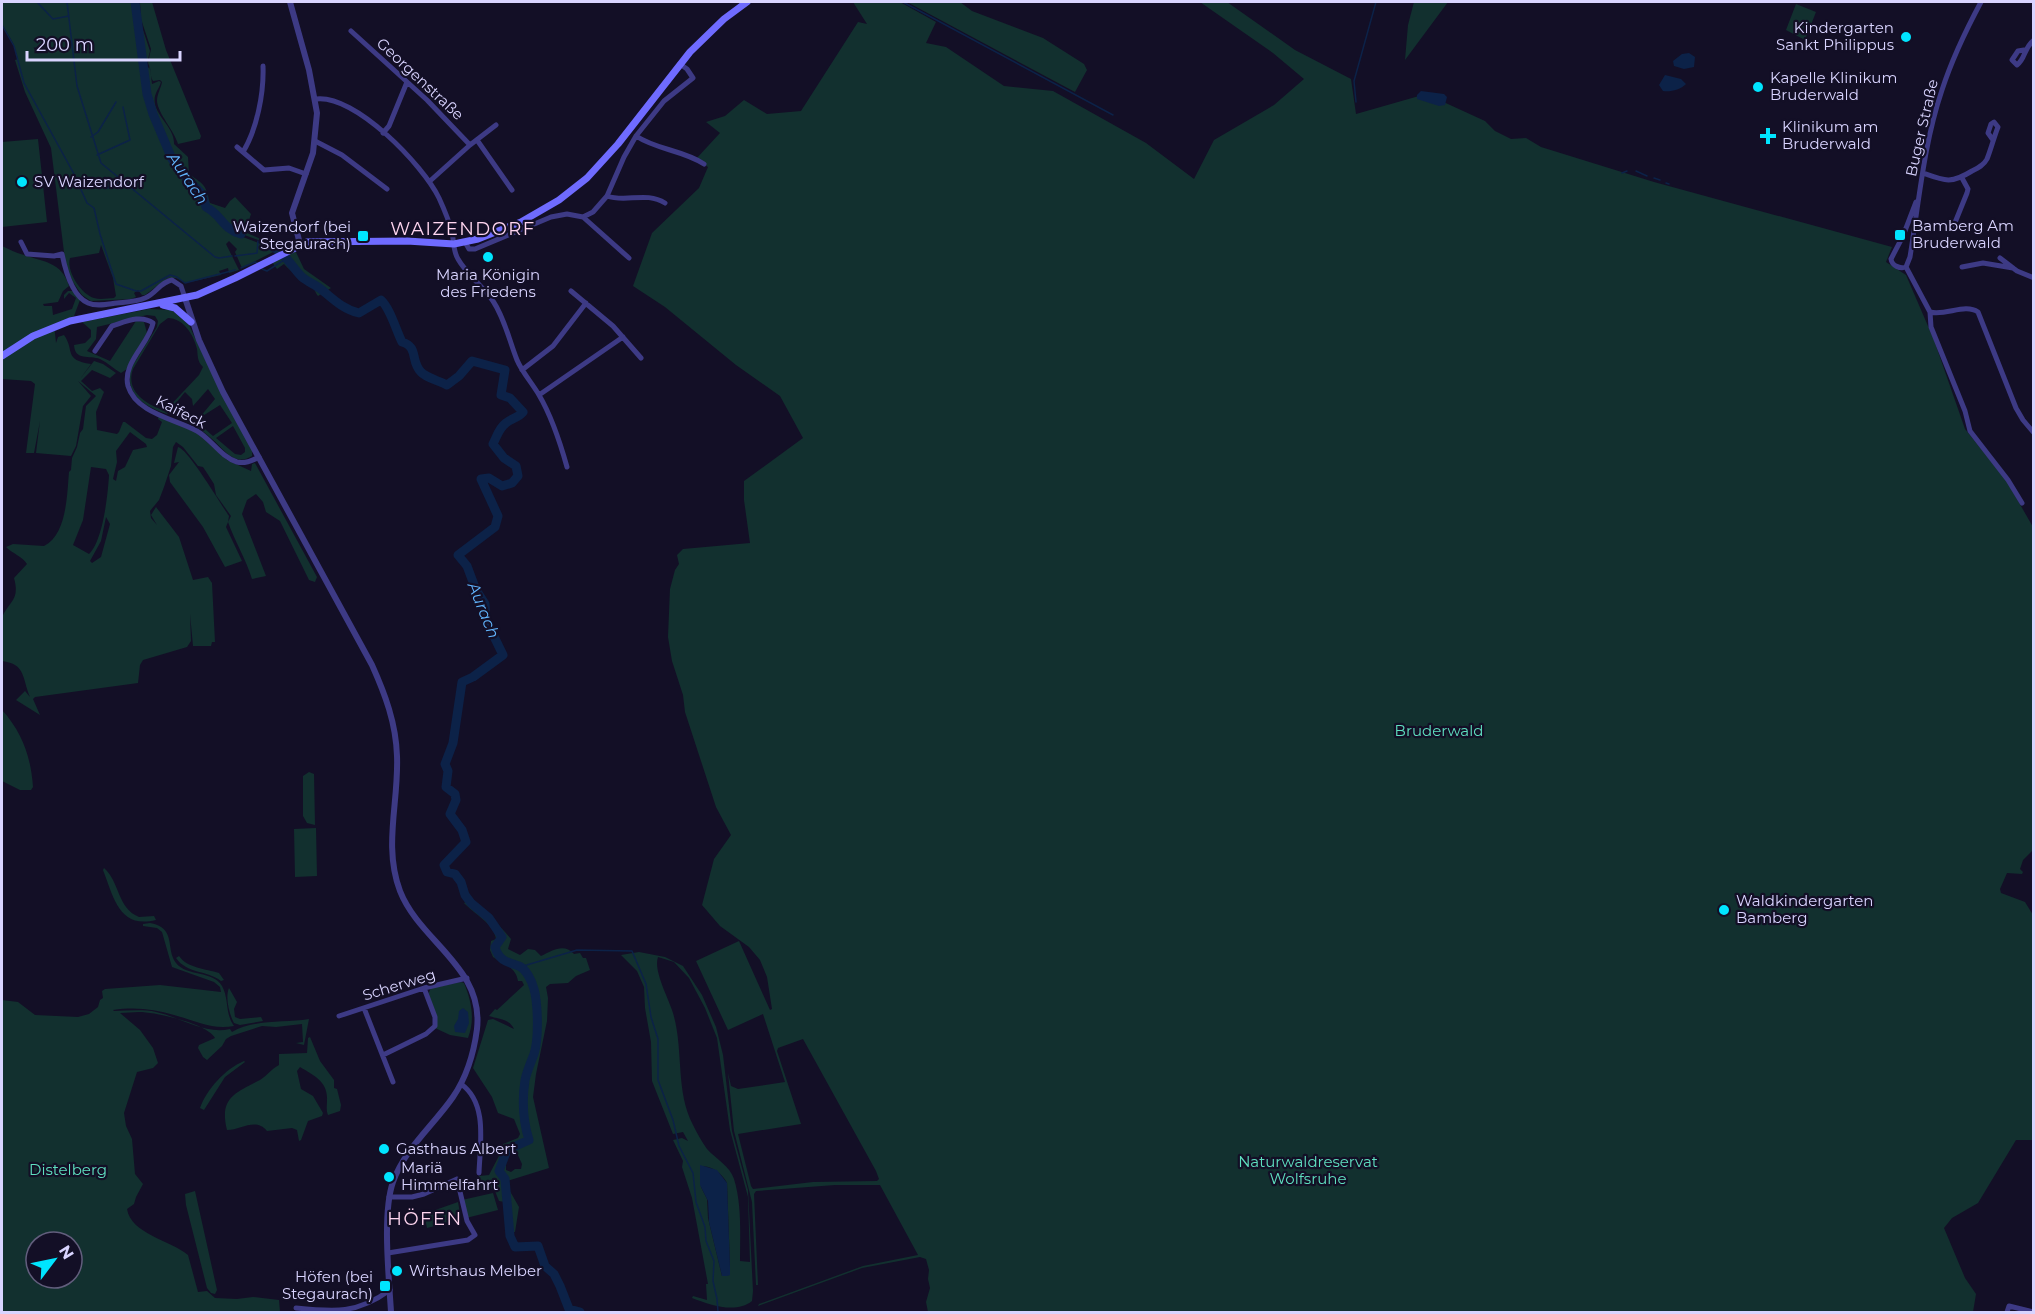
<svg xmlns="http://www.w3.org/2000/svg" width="2035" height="1314" font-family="Montserrat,sans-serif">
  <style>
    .green { fill: #12302f; fill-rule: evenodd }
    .water { fill: #0c2248 }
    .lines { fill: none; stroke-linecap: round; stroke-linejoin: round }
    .stream { stroke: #0c2248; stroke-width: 1.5 }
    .river { stroke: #0c2248; stroke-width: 9 }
    .minor { stroke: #3d3a85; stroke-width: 5 }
    .tertiary { stroke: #3d3a85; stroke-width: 6 }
    .secondary { stroke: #6f6bff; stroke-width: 7 }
    .poi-dot { fill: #00e5ff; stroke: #130f26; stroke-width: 2 }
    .labels { text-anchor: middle; stroke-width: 4.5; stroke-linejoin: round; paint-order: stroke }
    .poi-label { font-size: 15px; fill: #d9d4ff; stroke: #130f26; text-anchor: start }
    .street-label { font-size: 15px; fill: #d9d4ff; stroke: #130f26 }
    .park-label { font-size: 15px; fill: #5fe0c0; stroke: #130f26 }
    .water-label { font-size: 16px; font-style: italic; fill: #62b6ff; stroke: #130f26 }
    .quarter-label { font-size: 18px; letter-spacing: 1.5px; fill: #ffd6f0; stroke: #130f26 }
  </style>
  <rect width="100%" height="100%" fill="#130f26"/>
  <path class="green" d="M 2,2 L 139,2 L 139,18 L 150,51 L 146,67 L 150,68 L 152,84 L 159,81 L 161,82 C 160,87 156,91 155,96 C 151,114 175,126 174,144 L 188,157 L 189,174 C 206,186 205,184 210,203 L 225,208 L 230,201 L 235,197 L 251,214 L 245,232 L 280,248 L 231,230 L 230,232 L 277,250 L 242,268 L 235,252 L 237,249 L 229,241 L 226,244 L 239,270 L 229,273 L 228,268 L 219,271 L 221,275 L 186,283 L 176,278 L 168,278 L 145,295 L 142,295 L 138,290 L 134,293 L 136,297 L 131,299 L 91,301 L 82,295 L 73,282 L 66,268 L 51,148 L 25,92 L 15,60 L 18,59 L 13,43 L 2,24 ZM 101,245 L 113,278 L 116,296 L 114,298 C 108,298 101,300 94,298 C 81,294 66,271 70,258 L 99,253 Z
    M 140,2 L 152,2 L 166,50 L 201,136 L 200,139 L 178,144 C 174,130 158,114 157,101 C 157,94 161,88 162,82 L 160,80 L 153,81 C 150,77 151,69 148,63 L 151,49 L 141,19 Z
    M 853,2 L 900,2 L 936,22 L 926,43 L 946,47 L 1004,86 L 1053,91 L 1146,143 L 1194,179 L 1214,140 L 1274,105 L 1304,79 L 1273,53 L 1200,2 L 1227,2 L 1295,50 L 1351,79 L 1356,114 L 1426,94 L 1485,121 L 1495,131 L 1511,139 L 1526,138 L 1541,147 L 1654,182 L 1892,247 L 1886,262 L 1906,275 L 1934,340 L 1965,429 L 2006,480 L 2033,527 L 2033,850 L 2023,860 L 2020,869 L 2023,872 L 2022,874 L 2007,873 L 2000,889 L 2001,893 L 2025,902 L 2033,915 L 2033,1140 L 2016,1140 L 1978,1203 L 1952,1218 L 1944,1228 L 1965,1278 L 1976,1294 L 1973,1312 L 928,1312 L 926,1302 L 930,1288 L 928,1279 L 929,1270 L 926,1259 L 920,1257 L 862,1268 L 758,1306 L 759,1304 L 863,1266 L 918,1255 L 880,1185 L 835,1185 L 756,1191 L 754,1194 L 758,1285 L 756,1285 L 752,1202 L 734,1131 L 728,1073 L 731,1086 L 738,1089 L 785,1082 L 763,1014 L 728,1030 L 696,961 L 739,941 L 770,1010 L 772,1009 L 767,977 L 760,960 L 749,947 L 720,926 L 702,905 L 714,859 L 731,835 L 716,807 L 685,712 L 683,695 L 672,661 L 668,637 L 670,589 L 675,570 L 679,564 L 677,555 L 683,549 L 750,543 L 744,500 L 744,481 L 803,438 L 780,396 L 736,365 L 665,307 L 633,286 L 652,233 L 699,188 L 708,167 L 696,159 L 720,133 L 706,122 L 725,116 L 744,100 L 767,114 L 801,111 L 858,22 L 867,24 ZM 803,1039 L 876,1171 L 879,1179 L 877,1181 L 813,1182 L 753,1189 L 751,1186 L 738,1134 L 801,1124 L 777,1051 L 778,1048 Z
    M 907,2 L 960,2 L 972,11 L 1043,38 L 1084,64 L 1087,70 L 1075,92 Z
    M 1414,2 L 1448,2 L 1405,60 L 1408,25 Z
    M 1796,4 L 1816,12 L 1805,40 L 1786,30 Z
    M 38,139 L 47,222 L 2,227 L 2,142 Z
    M 2,246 C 9,249 16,253 24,255 C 44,262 62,262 69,286 L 63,291 L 58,302 L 43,304 L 44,306 L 52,306 L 53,315 L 72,309 L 76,298 L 69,293 L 64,299 L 64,295 L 68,291 L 73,291 L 80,300 L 74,316 L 54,324 L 56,343 L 58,337 L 64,335 C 75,350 63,360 91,364 L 80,379 L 94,361 L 103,364 L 116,373 L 110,378 L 92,370 L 81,381 L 92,391 L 100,388 L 104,392 L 96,412 L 97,430 L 117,434 L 119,432 L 123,422 L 125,422 L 146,438 L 152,439 L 157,435 L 162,422 L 158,419 L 159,416 L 197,433 L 227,460 L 251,471 L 252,464 L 255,463 L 317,577 L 315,582 L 309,580 L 280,521 L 266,512 L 263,502 L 256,494 L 247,500 L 242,514 L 266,576 L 252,579 C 246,559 235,542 228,522 L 226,527 L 242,561 L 225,567 L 203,527 L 170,482 L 169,475 L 179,462 L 174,463 L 178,447 C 188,449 220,503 229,516 L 228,522 L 231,516 L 216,495 L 214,484 L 207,473 L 203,467 L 198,466 L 183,447 L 176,442 L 173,447 L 171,466 L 164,487 L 159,500 L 150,511 L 151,518 L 157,525 L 151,515 L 156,507 L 179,537 L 193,580 L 208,577 L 212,583 L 215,642 L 212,642 L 211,646 L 193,646 L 190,614 L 191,641 L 187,647 L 143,660 L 140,665 L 138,683 L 35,697 L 33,699 L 40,715 L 16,700 L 25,691 L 30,697 C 22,678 26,664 2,661 C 2,651 0,626 2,617 C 10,600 20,600 14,578 L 27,564 C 22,556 13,554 6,547 L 13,544 L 44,546 C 67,535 67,494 69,472 L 71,470 L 72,458 L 77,447 L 80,433 L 83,429 L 86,406 L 96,396 L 78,381 L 91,396 L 83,406 L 76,446 L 71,456 L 36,453 L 40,421 L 34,453 L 26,453 L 35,384 L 31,381 L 2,379 ZM 130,432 L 146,444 L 147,447 L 133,450 L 125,467 L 118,471 L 116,481 L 113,479 L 117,462 L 116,451 ZM 91,467 L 106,469 L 109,475 C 108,494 103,541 89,554 L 73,545 L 83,520 ZM 106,517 L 110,524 L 101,557 L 92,563 L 90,561 L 101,541 Z
    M 295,250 L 304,269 L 331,288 L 318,296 C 316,294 315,290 313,287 C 305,277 292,274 284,264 L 277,269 L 272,262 Z
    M 149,309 L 172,310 L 189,325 L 213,376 L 252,450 L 252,456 C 234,467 224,449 212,439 C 203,431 194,424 183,420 L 185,418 L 195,423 L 215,399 L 208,389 L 193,406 L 192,399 L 185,392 L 167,414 C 145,407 124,394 131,368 L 157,327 L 158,321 L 155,316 L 147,315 L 97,327 L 96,339 L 87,351 L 110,361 L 136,321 L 144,322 L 147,333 L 127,369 L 121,373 C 114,369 108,363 100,359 C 89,355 75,361 74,345 L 85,343 L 91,337 L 91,330 L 82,322 ZM 168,318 C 183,318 194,335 197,349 C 198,356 197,361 203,367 L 199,375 L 165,411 C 146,404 125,392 133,369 L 160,324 ZM 220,405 L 232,423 L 213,436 L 198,423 L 201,417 ZM 233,426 L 245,448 L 245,452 L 241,455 L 235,454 L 216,438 Z
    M 2,710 C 22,732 31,757 33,787 L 31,790 L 20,790 L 2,781 Z
    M 309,772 L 314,774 L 315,825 L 307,823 L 303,816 L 303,776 Z
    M 316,828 L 317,876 L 295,877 L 294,829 Z
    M 104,868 C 120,882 117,908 139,917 L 154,916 L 156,920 C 119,929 114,898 103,870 Z
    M 466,902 C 485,908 498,924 511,939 L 508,949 L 520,955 L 528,949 L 535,950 L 541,956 C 553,950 564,943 574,954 L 580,953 L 583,958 L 586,958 L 590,970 L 576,976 L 568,983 L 550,984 L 546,987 L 548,998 L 547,1021 L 536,1074 L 533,1097 L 549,1168 L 507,1181 L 507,1186 L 519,1207 L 515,1232 L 507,1232 L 505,1202 L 499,1201 L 495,1191 L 492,1189 L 489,1184 L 485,1184 L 486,1190 L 482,1191 L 479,1176 L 489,1175 L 501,1152 L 506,1157 L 506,1170 L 511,1172 L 515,1169 L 521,1169 L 522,1164 L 516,1151 L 504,1147 L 503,1144 L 518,1138 L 520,1134 L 514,1119 L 498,1113 L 492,1097 L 473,1068 L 488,1020 L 493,1019 L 514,1029 C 509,1018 497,1019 489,1016 L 495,1009 L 497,1010 L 524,985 L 522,981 L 518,981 C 516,967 503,964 493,957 L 490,950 L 491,941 L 496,939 C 494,924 476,915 466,905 L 464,903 Z
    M 150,923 C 177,928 165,948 176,963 C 187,977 213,970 222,986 C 229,998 225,1014 234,1026 C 212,1030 196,1021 174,1015 C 154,1009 135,1007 113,1010 L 114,1011 C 128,1011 142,1009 156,1012 C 180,1017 205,1035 230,1029 L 232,1032 C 254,1019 285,1023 309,1019 L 304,1045 L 296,1043 L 303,1042 L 302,1024 L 276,1027 L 262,1026 L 231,1036 L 226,1039 L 222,1046 L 207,1060 L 203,1057 L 198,1048 L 199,1045 L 215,1038 C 208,1024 156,1012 139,1012 C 133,1012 126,1013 120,1013 L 140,1030 L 153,1048 L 158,1063 L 153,1068 L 137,1072 L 124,1113 L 126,1126 L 132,1139 L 135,1174 L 143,1184 L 136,1197 L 134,1204 L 127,1209 C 131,1234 170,1240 188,1255 L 198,1292 L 207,1291 L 215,1298 L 237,1299 L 253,1297 L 279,1300 L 280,1312 L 2,1312 L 2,1000 L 18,1002 L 35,1015 L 78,1017 L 89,1014 L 98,1007 L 100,1000 L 103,998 L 102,991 L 105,989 L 160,985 L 221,992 L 220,987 L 214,982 L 172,967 L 162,932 L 157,928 L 143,926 L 143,924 ZM 36,1242 L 72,1242 L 72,1278 L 36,1278 Z
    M 639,952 L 665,957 L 683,966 L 702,995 L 716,1027 L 723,1055 L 732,1131 L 748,1190 L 753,1291 L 752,1301 C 736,1314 710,1305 692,1298 L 693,1296 L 707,1300 L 706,1284 L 708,1284 L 692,1198 L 682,1167 L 683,1161 L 673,1140 L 682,1138 L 688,1141 L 683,1132 L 673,1134 L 652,1081 L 651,1042 L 645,1008 L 644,987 L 637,971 L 621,955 ZM 658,957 L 674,962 L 689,978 L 705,1008 L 717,1038 L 730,1130 L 748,1197 L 750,1262 L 740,1261 C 740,1235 742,1205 734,1179 C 730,1166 716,1159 707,1149 C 702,1142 697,1133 693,1125 C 675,1090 684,1050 673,1013 C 669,999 653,971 658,957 ZM 700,1166 C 712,1166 721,1172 727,1183 L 730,1267 L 729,1275 L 722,1276 L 708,1218 L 707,1199 L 701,1187 Z
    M 179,956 C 187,968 206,969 219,973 L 224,980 L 221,981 C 207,970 187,974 176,958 Z
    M 461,982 L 464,983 C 472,1002 475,1020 468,1038 L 450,1035 L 435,1028 L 428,994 L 431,988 Z
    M 229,988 L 237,1002 L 234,1009 L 235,1017 L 240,1019 L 261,1017 L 263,1021 L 240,1025 L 234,1023 C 229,1014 225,997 229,988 Z
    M 310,1037 L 320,1061 L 334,1080 L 334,1088 L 337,1089 L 341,1105 L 340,1111 L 328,1115 C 326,1110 327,1106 327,1100 C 328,1081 313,1075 300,1067 L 297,1071 L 301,1089 L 313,1096 L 323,1113 L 322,1116 L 308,1121 L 301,1140 L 299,1141 L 297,1130 L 292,1128 L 267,1131 C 256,1117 241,1130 227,1130 C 219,1098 235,1093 260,1080 C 267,1076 271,1069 279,1065 L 279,1054 L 307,1053 L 308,1038 Z
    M 244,1061 L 245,1062 L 225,1077 L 204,1110 L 200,1108 C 207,1089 225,1069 244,1061 Z
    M 195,1191 L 217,1290 L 215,1294 L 211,1293 L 207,1288 L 186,1205 L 185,1194 Z
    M 493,1193 L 498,1210 L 466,1218 L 462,1200 Z
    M 458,1202 L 461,1219 L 427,1228 L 424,1214 Z"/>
  <path class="water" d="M 1689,53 L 1695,57 L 1694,67 L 1684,69 L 1674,66 L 1673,61 L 1682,54 Z
    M 1665,75 L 1681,79 L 1686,84 C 1680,90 1671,92 1663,91 L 1659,85 Z
    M 1421,91 L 1444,94 L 1447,97 L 1445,105 L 1439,106 L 1417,99 L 1417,95 Z
    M 463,1008 L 468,1012 L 469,1023 L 465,1033 L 455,1032 L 454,1026 L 458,1019 L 459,1011 Z
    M 700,1165 L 717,1170 L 727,1183 L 730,1267 L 730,1275 L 727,1276 L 722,1276 L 709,1222 L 708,1201 L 700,1185 Z"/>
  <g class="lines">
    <path class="stream" d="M 37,2 L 53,19 L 69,16
      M 67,2 L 77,86 L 101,163 L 215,257 L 219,258 L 232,256
      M 903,2 L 1113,115
      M 2,25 L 14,46 L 24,83 L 74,174 L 87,203 L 94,208 L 100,234 L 116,284 L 136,291 L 141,291 L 170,275 L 177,277 L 185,283 L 235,270
      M 1356,102 L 1354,81 L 1376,2
      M 91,137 L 98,132 L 116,102
      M 97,155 L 130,140 L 123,107
      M 1636,171 L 1647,176
      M 1622,173 L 1627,171
      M 1654,178 L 1660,180
      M 1666,183 L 1669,184
      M 107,188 L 119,182
      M 235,256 L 257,253 L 258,241
      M 241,268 L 255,262 L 257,263
      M 262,269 L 267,271 L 287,258
      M 520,967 L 577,950 L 632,951 L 646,984 L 651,1017 L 658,1039 L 658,1080 L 673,1120 L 679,1146 L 693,1173 L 696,1202 L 705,1227 L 706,1241 L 714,1261 L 713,1281 L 717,1299 L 718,1312"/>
    <path class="river" d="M 135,2 L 147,94 L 153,114 L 172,159 L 188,180 L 202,194 L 206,207 C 222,215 222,229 241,234
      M 267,244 C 286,252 289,264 302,277 C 308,282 316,285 322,290 C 334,300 343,309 359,313 L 381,300 C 390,308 396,330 402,342 C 419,347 410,361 421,372 C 426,378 440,381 447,385 L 459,376 L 472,361 L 505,370 L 501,395 L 510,398 L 523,412 C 518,418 512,418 506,423 C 499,428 497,436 493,444 L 504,458 L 516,466 L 518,476 L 512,483 L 502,486 L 489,478 L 481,479 L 498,516 L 495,527 L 458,555 L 467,566 L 476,590 L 485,604 L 486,620 L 503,655 L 473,677 L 462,682 L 453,743 L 445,764 L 448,771 L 446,787 L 455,794 L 456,800 L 450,814 L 462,830 L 466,842 L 444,865 L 447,872 L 455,874 L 461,882 L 465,895 L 471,903 L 489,918 L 502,937 L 495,947 C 499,961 507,962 519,966 C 526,969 532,981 534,989 C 538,1004 539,1039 534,1054 C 531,1062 527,1071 525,1080 C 522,1100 523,1121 529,1140 L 507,1150 L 499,1171 L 505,1179 L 510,1236 L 515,1247 L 538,1246 L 545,1266 L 554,1274 L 560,1286 L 569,1309 L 580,1312"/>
    <path class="minor" d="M 351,31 L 427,100 L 470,145
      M 2024,50 L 2018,51 L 2012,60 L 2017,65 C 2026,58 2023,49 2034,40
      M 316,99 C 355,94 423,165 439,198 C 444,209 449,221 452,232 C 454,241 453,251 458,259 C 467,275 483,286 493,301 C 505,319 509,340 517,360 C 522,372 532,383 539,395 C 552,417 560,442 567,467
      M 383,133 L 389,126 L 407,82
      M 636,136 C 657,150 683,150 704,164
      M 477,140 L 512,190
      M 315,141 L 342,155 L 387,189
      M 237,147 L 264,170 L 289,168 L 306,174
      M 243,152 C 257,129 264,93 263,66
      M 1923,173 C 1945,181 1951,184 1972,171 C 1978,168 1984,165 1987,159 C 1991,149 1994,137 1998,127 L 1994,122 L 1991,124 L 1988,133 L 1993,140
      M 430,181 L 470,145 L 496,125
      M 607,196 C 626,203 646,191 665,203
      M 583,217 L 629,258
      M 1954,225 L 1967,193 L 1968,189 L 1962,178
      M 21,242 L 27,254 L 54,256 L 62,254 C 65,269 72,296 88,303 C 97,307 108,304 117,303 C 126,302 136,302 145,298 C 156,294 160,282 172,280 L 181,286 L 185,298
      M 465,242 L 469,249 L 475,249 L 551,217 L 567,214 L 583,217 L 593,212 L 607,196 L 624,157 L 636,136 L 664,101 L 693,78 L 687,69 L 680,64
      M 2000,258 L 2017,271 L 2034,278
      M 1906,267 L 1910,257 C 1919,201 1924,143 1942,90 C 1952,59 1966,30 1981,2
      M 1906,267 C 1900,269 1892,266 1891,259 L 1903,236 L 1916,202
      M 1906,267 L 1930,312
      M 1962,267 L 1983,263 L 2013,268
      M 571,291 L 613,326 L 641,358
      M 1930,312 L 1931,327 L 1965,411 L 1970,431 L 2008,480 L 2022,503
      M 1930,312 C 1946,316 1965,303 1978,312 L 2016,408 L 2023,420 L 2034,433
      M 95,351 L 112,326 C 125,322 141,314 153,323 C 149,344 122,363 128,386 C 136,413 175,419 197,431 C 211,439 221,457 237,462 C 245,464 252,461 259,457
      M 522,370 L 553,346 L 586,303
      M 539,395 L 623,337
      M 364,1008 L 393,1082
      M 339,1016 L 424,988 L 467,978
      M 383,1055 L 426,1034 L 435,1026 L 435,1017 L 424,988
      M 461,1084 C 488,1103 480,1144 479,1173
      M 388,1253 L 468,1240 L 475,1235 L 467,1221 L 457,1179 L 424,1194 L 412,1197 L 389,1197
      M 296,1308 C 335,1312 357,1314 390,1290
      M 2007,1312 L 2009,1306 L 2034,1312"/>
    <path class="tertiary" d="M 290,2 L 309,70 L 317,113 L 313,153 L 292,213 L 300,244
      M 185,298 L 199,340 L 223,392 L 372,665 C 385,694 396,723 397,756 C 399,802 383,846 400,891 C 420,942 484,967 477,1029 C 474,1052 466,1078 453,1097 C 433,1126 405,1148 393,1182 C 382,1213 389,1278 391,1312"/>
    <path class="secondary" d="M 163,305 L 175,308 L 191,322
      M 2,356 L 33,336 L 70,321 L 197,295 L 235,278 L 307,242 L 407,241 L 454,244 L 478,239 L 521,222 L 559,200 L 587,178 L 618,144 L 690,52 L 724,19 L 747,2"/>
  </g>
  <g class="poi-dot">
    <circle cx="1906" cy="37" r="6"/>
    <circle cx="1758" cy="87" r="6"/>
    <path d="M1765 127h6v6h6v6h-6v6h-6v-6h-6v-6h6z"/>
    <circle cx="22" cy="182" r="6"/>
    <rect x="1894" y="229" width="12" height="12" rx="3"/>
    <rect x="357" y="230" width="12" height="12" rx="3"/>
    <circle cx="488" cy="257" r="6"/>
    <circle cx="1724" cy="910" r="6"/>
    <circle cx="384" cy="1149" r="6"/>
    <circle cx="389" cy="1177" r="6"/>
    <circle cx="397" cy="1271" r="6"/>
    <rect x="379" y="1280" width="12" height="12" rx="3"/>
  </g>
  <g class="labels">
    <g class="poi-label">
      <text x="1894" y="33" text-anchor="end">Kindergarten<tspan x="1894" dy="17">Sankt Philippus</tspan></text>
      <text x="1770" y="83">Kapelle Klinikum<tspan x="1770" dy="17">Bruderwald</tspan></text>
      <text x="1782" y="132">Klinikum am<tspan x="1782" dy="17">Bruderwald</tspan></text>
      <text x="34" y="187">SV Waizendorf</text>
      <text x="1912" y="231">Bamberg Am<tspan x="1912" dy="17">Bruderwald</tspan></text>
      <text x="351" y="232" text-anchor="end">Waizendorf (bei<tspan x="351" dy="17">Stegaurach)</tspan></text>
      <text x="488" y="280" text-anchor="middle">Maria Königin<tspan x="488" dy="17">des Friedens</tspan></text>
      <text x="1736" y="906">Waldkindergarten<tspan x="1736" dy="17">Bamberg</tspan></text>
      <text x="396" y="1154">Gasthaus Albert</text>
      <text x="401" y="1173">Mariä<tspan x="401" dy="17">Himmelfahrt</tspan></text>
      <text x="409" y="1276">Wirtshaus Melber</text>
      <text x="373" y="1282" text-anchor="end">Höfen (bei<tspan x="373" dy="17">Stegaurach)</tspan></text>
    </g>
    <g class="street-label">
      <text transform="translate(420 79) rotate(43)" y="5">Georgenstraße</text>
      <text transform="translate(1922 128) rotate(-77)" y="5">Buger Straße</text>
      <text transform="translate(181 412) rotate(27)" y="5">Kaifeck</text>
      <text transform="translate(399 985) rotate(-17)" y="5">Scherweg</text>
    </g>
    <g class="park-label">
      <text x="1439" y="736">Bruderwald</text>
      <text x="1308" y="1167">Naturwaldreservat<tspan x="1308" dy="17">Wolfsruhe</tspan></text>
      <text x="68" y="1175">Distelberg</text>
    </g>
    <g class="water-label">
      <text transform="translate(188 178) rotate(56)" y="6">Aurach</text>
      <text transform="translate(484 610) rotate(68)" y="6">Aurach</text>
    </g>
    <g class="quarter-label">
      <text x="463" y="235">WAIZENDORF</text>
      <text x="425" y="1225">HÖFEN</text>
    </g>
  </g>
  <rect width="2035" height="1314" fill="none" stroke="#d9d4ff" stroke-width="6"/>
  <g transform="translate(54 1260) rotate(58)"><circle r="28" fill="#130f26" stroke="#625e7d" stroke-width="1.5"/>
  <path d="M0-4.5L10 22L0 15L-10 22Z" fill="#00e5ff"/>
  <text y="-9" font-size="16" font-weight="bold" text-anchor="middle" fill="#d9d4ff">N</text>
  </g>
  <path d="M27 51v9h153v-9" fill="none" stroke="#d9d4ff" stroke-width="3"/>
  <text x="36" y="51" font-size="18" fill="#d9d4ff" stroke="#130f26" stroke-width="4.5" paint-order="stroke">200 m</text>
</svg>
